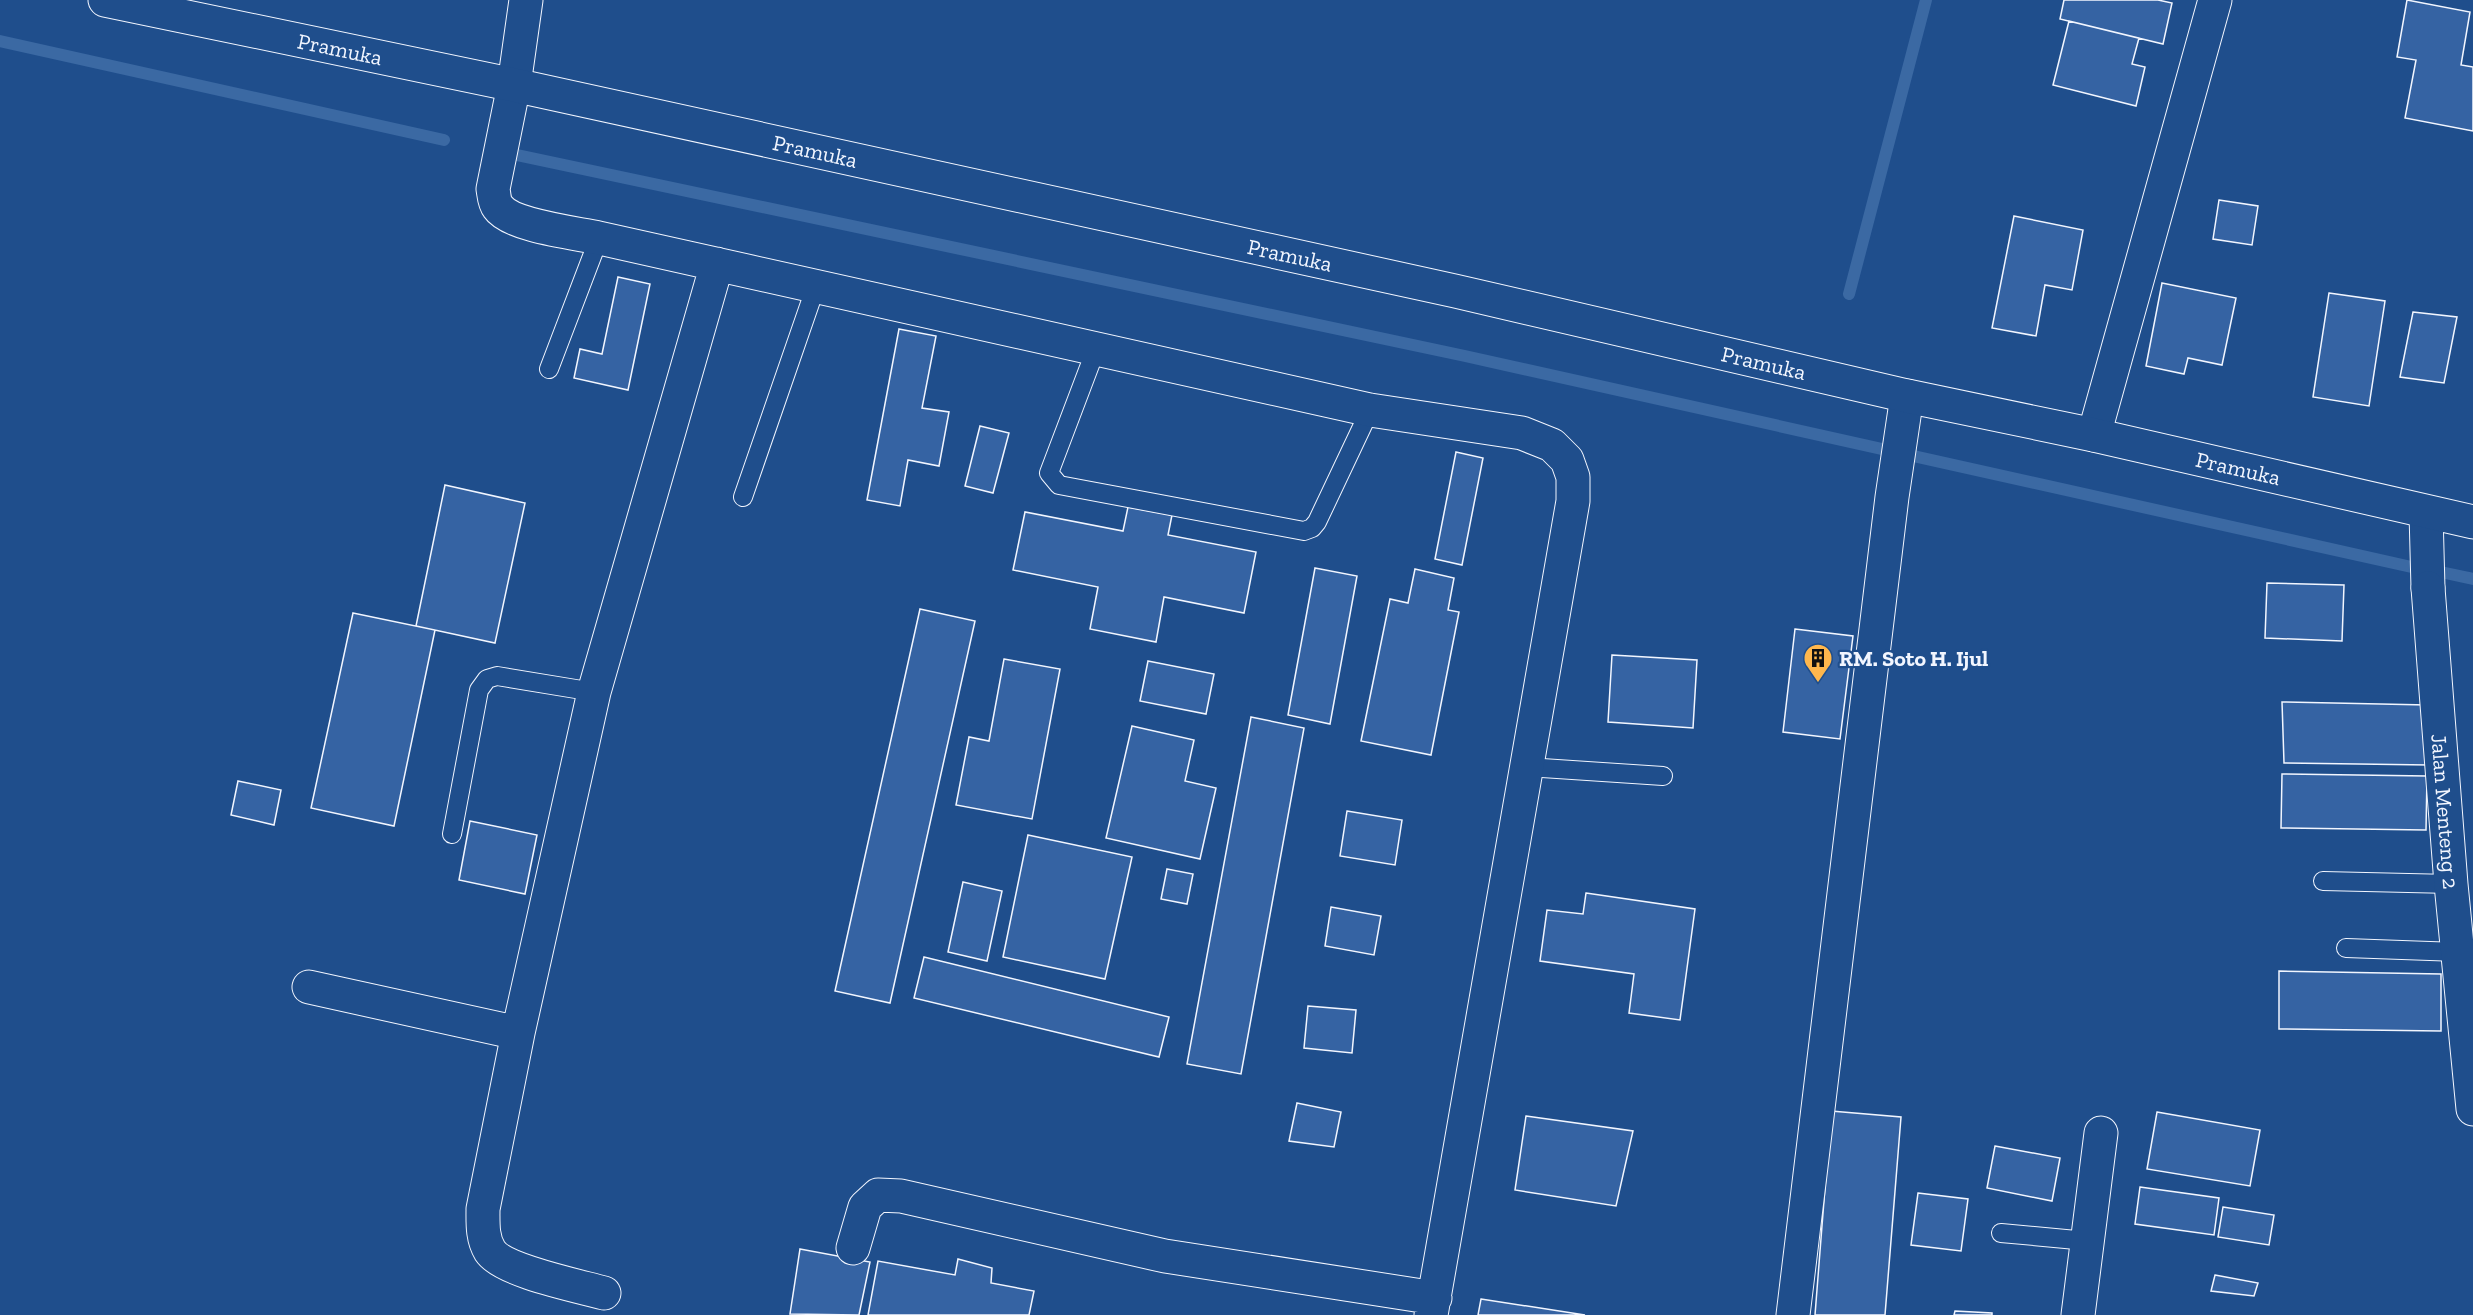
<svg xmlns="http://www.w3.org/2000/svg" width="2473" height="1315" font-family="'Zilla Slab',serif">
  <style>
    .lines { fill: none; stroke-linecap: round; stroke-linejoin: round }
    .stream { stroke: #3b69a3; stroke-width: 12 }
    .building { fill: #3563a3; stroke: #f2f6ff; stroke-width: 1.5 }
    .lane-casing { stroke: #f2f6ff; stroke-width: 20 }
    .street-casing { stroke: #f2f6ff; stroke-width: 35 }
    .secondary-casing { stroke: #f2f6ff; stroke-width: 35 }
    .lane { stroke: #1f4e8c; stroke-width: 18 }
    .street { stroke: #1f4e8c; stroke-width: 33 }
    .secondary { stroke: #1f4e8c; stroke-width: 33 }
    .labels { text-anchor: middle; stroke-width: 4.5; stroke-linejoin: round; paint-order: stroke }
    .street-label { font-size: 22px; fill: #f2f6ff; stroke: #1f4e8c }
    .poi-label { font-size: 22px; font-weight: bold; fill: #f2f6ff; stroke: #1f4e8c; text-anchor: start }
  </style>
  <rect width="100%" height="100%" fill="#1f4e8c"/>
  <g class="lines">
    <path class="stream" d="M 0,41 L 444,140
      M 503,152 L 1465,356 L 2416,568
      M 1849,294 L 1926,0
      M 2436,571 L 2473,579"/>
  </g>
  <path class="building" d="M 2064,0 L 2158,0 L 2172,3 L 2163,44 L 2060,19 Z
    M 2407,0 L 2470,12 L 2461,65 L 2473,67 L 2473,131 L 2405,118 L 2416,60 L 2397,57 Z
    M 2069,21 L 2139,38 L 2132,64 L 2145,67 L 2136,106 L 2053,85 Z
    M 2219,200 L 2258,206 L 2252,245 L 2213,239 Z
    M 2014,216 L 2083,230 L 2072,290 L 2045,285 L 2036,336 L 1992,328 Z
    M 618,277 L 650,284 L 628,390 L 574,378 L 580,349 L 602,354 Z
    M 2162,283 L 2236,298 L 2222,365 L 2188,358 L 2184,374 L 2146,366 Z
    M 2329,293 L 2385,301 L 2369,406 L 2313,397 Z
    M 2413,312 L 2457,317 L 2444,383 L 2400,377 Z
    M 899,329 L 936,336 L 922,408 L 949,412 L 939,466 L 908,460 L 900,506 L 867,500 Z
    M 980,426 L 1009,433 L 993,493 L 965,486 Z
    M 1456,452 L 1483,458 L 1462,565 L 1435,559 Z
    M 445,485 L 525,503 L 495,643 L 416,626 Z
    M 1128,507 L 1172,515 L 1168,535 L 1256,552 L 1244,613 L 1164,597 L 1156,642 L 1090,629 L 1098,587 L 1013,570 L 1025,512 L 1123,531 Z
    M 1315,568 L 1357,576 L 1330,724 L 1288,715 Z
    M 1415,569 L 1454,578 L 1448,610 L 1459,612 L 1431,755 L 1361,741 L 1390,599 L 1408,603 Z
    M 2267,583 L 2344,585 L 2342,641 L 2265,638 Z
    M 920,609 L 975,621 L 890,1003 L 835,991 Z
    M 353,613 L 435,630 L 394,826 L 311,808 Z
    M 1795,629 L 1853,636 L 1840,739 L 1783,732 Z
    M 1612,655 L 1697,660 L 1693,728 L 1608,722 Z
    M 1004,659 L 1060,669 L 1032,819 L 956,805 L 969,737 L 989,741 Z
    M 1148,661 L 1214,674 L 1206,714 L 1140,701 Z
    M 2282,702 L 2427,705 L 2429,765 L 2284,763 Z
    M 1251,717 L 1304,728 L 1241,1074 L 1187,1064 Z
    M 1132,726 L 1194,740 L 1185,781 L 1216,788 L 1200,859 L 1106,838 Z
    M 2282,774 L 2427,776 L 2426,830 L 2281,828 Z
    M 238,781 L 281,790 L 274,825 L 231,815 Z
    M 1347,811 L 1402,820 L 1395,865 L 1340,856 Z
    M 470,821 L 537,835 L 525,894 L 459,880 Z
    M 1028,835 L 1132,857 L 1105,979 L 1003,957 Z
    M 1167,869 L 1193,874 L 1187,904 L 1161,899 Z
    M 963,882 L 1002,891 L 987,961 L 948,952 Z
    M 1586,893 L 1695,909 L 1680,1020 L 1629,1013 L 1634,974 L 1540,961 L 1547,910 L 1583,914 Z
    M 1331,907 L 1381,916 L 1374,955 L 1325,946 Z
    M 924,957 L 1169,1017 L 1159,1057 L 914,998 Z
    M 2279,971 L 2441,974 L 2441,1031 L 2279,1029 Z
    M 1308,1006 L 1356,1010 L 1352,1053 L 1304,1048 Z
    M 1297,1103 L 1341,1112 L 1334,1147 L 1289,1141 Z
    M 1831,1111 L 1901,1117 L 1885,1315 L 1815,1315 Z
    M 2157,1112 L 2260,1130 L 2250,1186 L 2147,1169 Z
    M 1526,1116 L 1633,1131 L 1616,1206 L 1515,1190 Z
    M 1995,1146 L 2060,1158 L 2052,1201 L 1987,1188 Z
    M 2140,1187 L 2219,1198 L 2214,1235 L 2135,1224 Z
    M 1918,1193 L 1968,1199 L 1961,1251 L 1911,1245 Z
    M 2223,1207 L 2274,1215 L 2269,1245 L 2218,1237 Z
    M 800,1249 L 870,1262 L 859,1315 L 790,1314 Z
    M 958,1259 L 992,1268 L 991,1283 L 1034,1291 L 1029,1315 L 868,1315 L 878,1261 L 955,1275 Z
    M 2215,1275 L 2258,1283 L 2254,1296 L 2211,1291 Z
    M 1481,1299 L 1585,1315 L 1478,1315 Z
    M 1955,1311 L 1992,1313 L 1992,1315 L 1954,1315 Z"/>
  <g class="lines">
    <g class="lane-casing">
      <path id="lane" d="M 1096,349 L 1049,473 L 1059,485 L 1304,531 L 1312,528 L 1317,522 L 1370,410
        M 549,369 L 599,238
        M 743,497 L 816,286
        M 1527,767 L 1663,776
        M 452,834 L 479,690 L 487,679 L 497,676 L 594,692
        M 2323,881 L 2451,884
        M 2346,948 L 2458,952
        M 2001,1233 L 2087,1241"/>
    </g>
    <g class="street-casing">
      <path id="street" d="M 526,0 L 514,85 L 493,189 C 494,194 494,202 498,207 C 511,226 576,233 599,238 L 1370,410 L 1522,433 L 1552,445 L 1567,460 L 1573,477 L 1573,501 L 1431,1315
        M 2094,435 L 2215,0
        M 2426,513 L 2428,588
        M 309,987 L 518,1033
        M 853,1248 L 865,1207 L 878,1195 L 901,1196 L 1165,1256 L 1435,1298
        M 604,1293 C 579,1286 503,1271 490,1251 C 482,1238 483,1223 483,1209 L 518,1033 L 594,692 L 717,264
        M 1793,1315 L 1892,497 L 1907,396
        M 2078,1315 L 2101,1133"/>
    </g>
    <g class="secondary-casing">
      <g id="secondary">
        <path id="s1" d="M 105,0 L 514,85 L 1455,291 L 1907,396 L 2094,435 L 2473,522"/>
        <path id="s2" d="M 2428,588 L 2451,884 L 2473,1109"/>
      </g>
    </g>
    <use href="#lane" class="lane"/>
    <use href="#street" class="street"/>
    <use href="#secondary" class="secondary"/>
  </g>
  <defs>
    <g id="building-pin" transform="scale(1.5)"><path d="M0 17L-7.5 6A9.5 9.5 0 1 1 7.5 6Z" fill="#ffb74d" stroke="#1f4e8c"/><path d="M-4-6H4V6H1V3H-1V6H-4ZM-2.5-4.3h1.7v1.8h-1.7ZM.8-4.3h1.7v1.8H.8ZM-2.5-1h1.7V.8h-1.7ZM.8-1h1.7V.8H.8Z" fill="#111"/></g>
  </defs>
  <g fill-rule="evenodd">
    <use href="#building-pin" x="1818" y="658"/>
  </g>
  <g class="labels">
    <g class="street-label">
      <text dy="8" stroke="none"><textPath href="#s1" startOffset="240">Pramuka</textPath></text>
      <text dy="8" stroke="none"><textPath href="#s1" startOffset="726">Pramuka</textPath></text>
      <text dy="8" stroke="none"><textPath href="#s1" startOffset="1212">Pramuka</textPath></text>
      <text dy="8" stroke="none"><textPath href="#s1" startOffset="1698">Pramuka</textPath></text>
      <text dy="8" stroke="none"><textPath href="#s1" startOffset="2184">Pramuka</textPath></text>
      <text dy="8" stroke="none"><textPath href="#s2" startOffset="224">Jalan Menteng 2</textPath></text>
    </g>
    <g class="poi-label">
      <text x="1839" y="666">RM. Soto H. Ijul</text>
    </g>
  </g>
</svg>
